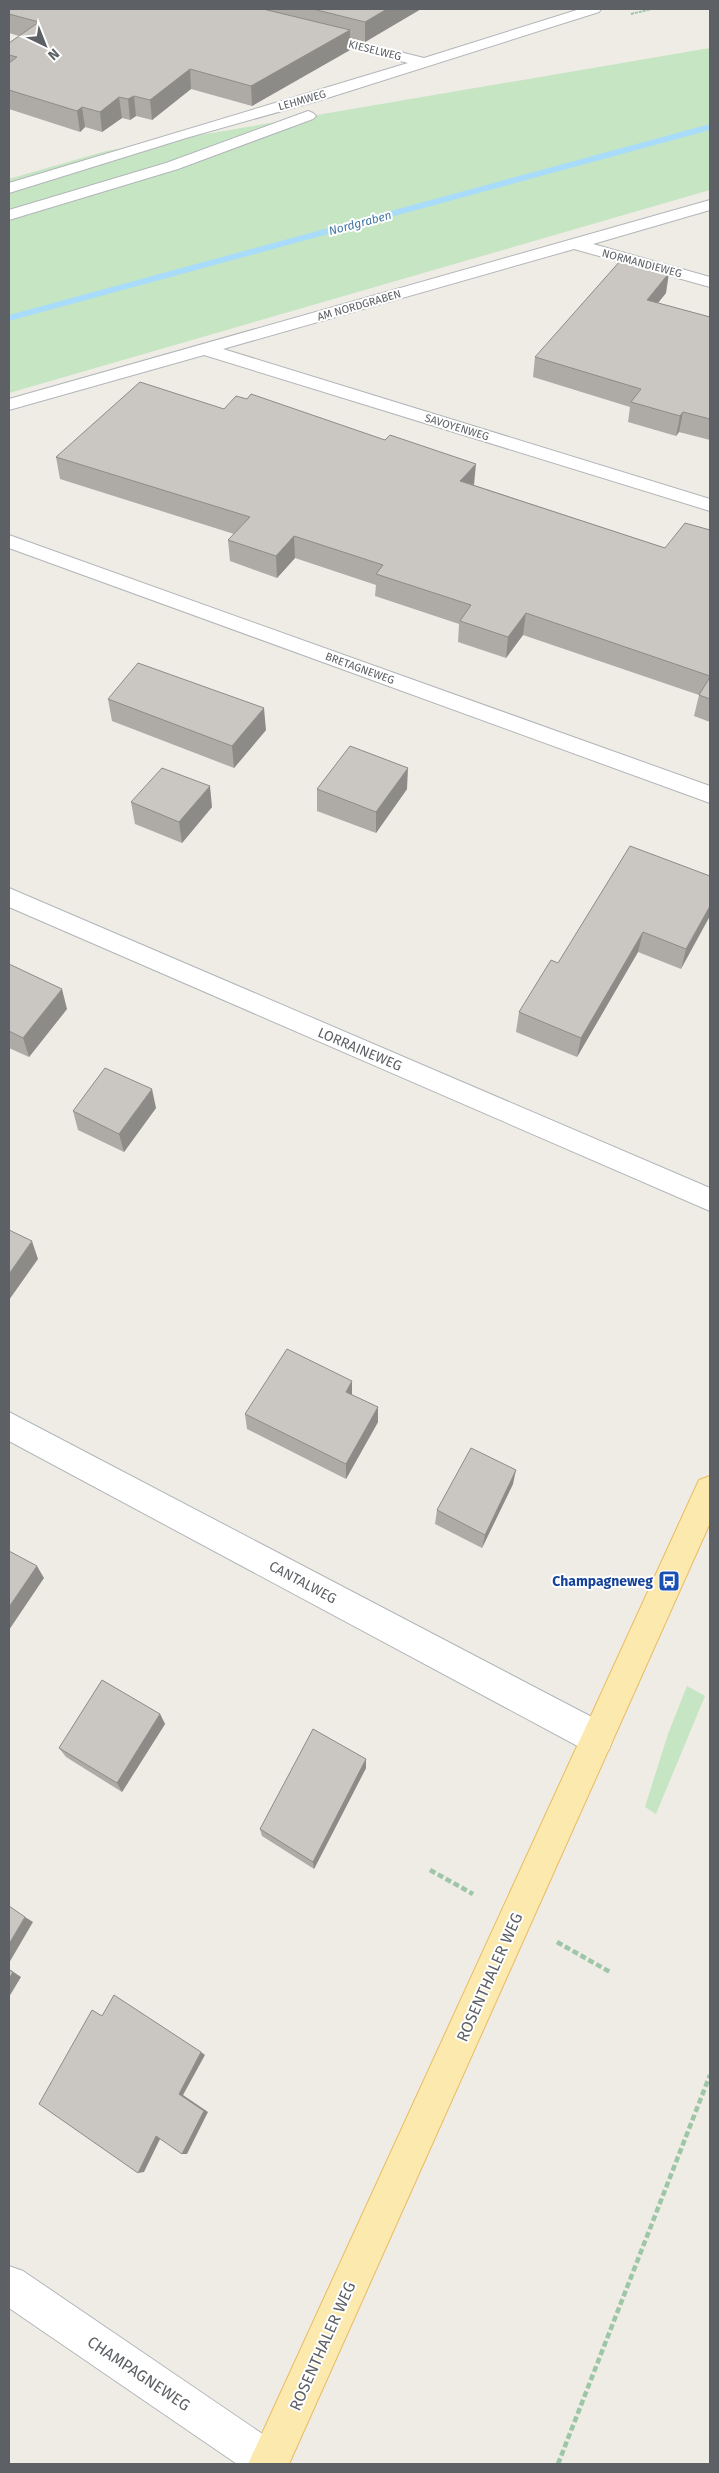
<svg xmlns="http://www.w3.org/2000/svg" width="719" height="2473" font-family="'Fira Sans',sans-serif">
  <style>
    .green { fill: #c5e5c3 }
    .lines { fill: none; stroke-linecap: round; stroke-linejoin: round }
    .stream { fill: #a9dcfb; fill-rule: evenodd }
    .minor-casing { stroke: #b2b6b9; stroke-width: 2 }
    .major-casing { stroke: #ebbb62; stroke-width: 2 }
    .path-far1 { stroke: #9dc6a6; stroke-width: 2; stroke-dasharray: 3 1; stroke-linecap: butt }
    .path { stroke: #9dc6a6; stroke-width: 4.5; stroke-dasharray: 6 3; stroke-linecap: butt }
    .minor { fill: #fff; fill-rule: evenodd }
    .major { fill: #fbe9ad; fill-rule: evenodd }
    .wall { fill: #aeaba7 }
    .shaded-wall { fill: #8d8b88 }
    .building { fill: #cac7c2; stroke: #8d8b88 }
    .labels { text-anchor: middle; stroke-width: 4; stroke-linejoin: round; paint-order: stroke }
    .far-street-label { font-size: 11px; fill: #5d6165; stroke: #fff }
    .far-water-label { font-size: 12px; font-style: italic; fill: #4379a4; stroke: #fff }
    .street-label { font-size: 14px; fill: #5d6165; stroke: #fff }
    .transit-label { font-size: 14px; font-weight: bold; fill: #164399; stroke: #fff; text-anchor: end }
    .near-street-label { font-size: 16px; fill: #5d6165; stroke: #fff }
  </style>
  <rect width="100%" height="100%" fill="#eeece5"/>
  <path class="green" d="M 710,48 L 710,190 L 9,393 L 9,179 L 106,151 Z
    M 687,1686 L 705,1696 L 656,1814 L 645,1807 L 668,1734 Z"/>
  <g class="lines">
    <path class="stream" d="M 710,124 L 710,130 L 9,321 L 9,315 Z"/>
    <g class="minor-casing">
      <path id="minor" d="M 580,9 L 601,9 L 599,12 L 321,100 L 186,138 L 9,193 L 9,183 L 408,63 L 310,38 L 308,35 L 310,32 L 315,31 L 424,58 Z
        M 308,111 L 313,113 L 316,116 L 313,119 L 178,169 L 9,220 L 9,210 L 166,163 Z
        M 710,200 L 710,210 L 593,244 L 710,277 L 710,287 L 574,249 L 223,349 L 710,499 L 710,511 L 204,355 L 9,410 L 9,399 Z
        M 9,535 L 710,786 L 710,803 L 9,548 Z
        M 9,888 L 710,1188 L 710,1211 L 9,907 Z
        M 9,1412 L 609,1726 L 613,1738 L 609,1750 L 597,1754 L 585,1750 L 9,1441 Z
        M 9,2266 L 23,2271 L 283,2448 L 288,2464 L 237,2464 L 9,2308 Z"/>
    </g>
    <g class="major-casing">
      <path id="major" d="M 710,1476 L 710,1523 L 289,2464 L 248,2464 L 699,1480 Z"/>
    </g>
    <path class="path-far1" d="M 631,14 L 652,9"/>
    <path class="path" d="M 430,1870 L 473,1894
      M 557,1942 L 610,1972
      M 558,2464 L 710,2075"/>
    <use href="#minor" class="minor"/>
    <use href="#major" class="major"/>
  </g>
  <path class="wall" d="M 10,9 L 421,9 L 365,42 L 350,38 L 350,50 L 252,106 L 191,89 L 152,120 L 136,116 L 130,120 L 122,118 L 102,132 L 85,127 L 80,132 L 9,109 L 9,43 L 19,36 L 9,33 L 9,11 Z
    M 666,293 L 658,303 L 710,317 L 710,440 L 679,432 L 676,436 L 628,422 L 630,407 L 533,377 L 535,357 Z
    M 224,409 L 474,485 L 665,548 L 710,530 L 710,722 L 694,716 L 699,695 L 523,635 L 506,658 L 458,642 L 459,624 L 375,596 L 376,585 L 295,558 L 277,578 L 230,561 L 228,540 L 234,534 L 60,479 L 56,457 Z
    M 108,699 L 266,730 L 234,768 L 112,721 Z
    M 317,789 L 407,789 L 376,833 L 317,811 Z
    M 131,802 L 212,807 L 182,843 L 135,824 Z
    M 710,876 L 681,969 L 638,952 L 577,1057 L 516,1032 L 519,1012 L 558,963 Z
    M 9,964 L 67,1009 L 29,1057 L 9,1048 Z
    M 156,1108 L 124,1152 L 78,1130 L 73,1111 Z
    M 352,1395 L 378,1407 L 378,1422 L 346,1479 L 247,1429 L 245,1414 Z
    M 513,1484 L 482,1548 L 435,1524 L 437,1510 Z
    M 160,1714 L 165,1724 L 122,1792 L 66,1757 L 59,1748 Z
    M 366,1768 L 314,1869 L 262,1836 L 260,1829 Z"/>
  <path class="shaded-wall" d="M 387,9 L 421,9 L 365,42 L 365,22 Z
    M 350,30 L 350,50 L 252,106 L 251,86 Z
    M 190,69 L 191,89 L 152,120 L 150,100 Z
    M 134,96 L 136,116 L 130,120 L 128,99 Z
    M 119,97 L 122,118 L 102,132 L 100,112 Z
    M 82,107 L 85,127 L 80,132 L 77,111 Z
    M 669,273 L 666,293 L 644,320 L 647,300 Z
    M 683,412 L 679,432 L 676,436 L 680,416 Z
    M 476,464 L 474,485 L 460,481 Z
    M 294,536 L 295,558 L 277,578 L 276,556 Z
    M 526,613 L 523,635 L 506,658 L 508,637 Z
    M 264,708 L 266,730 L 234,768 L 232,746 Z
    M 408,768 L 407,789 L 376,833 L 376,812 Z
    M 210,786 L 212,807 L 182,843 L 179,822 Z
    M 710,906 L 710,916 L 681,969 L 686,949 Z
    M 643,932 L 638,952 L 577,1057 L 581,1038 Z
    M 62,989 L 67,1009 L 29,1057 L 23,1038 Z
    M 152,1089 L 156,1108 L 124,1152 L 119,1134 Z
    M 32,1241 L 38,1259 L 9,1300 L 9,1274 Z
    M 352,1381 L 352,1397 L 346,1392 Z
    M 378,1407 L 378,1422 L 346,1479 L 346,1464 Z
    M 516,1470 L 513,1484 L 482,1548 L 485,1535 Z
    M 37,1566 L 44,1578 L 9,1630 L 9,1607 Z
    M 160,1714 L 165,1724 L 122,1792 L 117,1783 Z
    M 366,1759 L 366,1768 L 314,1869 L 313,1862 Z
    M 25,1917 L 33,1922 L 9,1963 L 9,1944 Z
    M 9,1969 L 21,1977 L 9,1997 Z
    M 201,2052 L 205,2055 L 183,2095 L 208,2112 L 187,2154 L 182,2154 L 179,2094 Z
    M 156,2136 L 161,2137 L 144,2172 L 138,2173 Z"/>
  <path class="building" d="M 11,9 L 263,9 L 350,30 L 251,86 L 190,69 L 150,100 L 134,96 L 128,99 L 119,97 L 100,112 L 82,107 L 77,111 L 9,90 L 9,63 L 17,57 L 9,55 L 9,43 L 39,22 L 9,14 L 9,11 Z
    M 313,9 L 387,9 L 365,22 Z
    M 621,260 L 669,273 L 647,300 L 710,317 L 710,419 L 683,412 L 680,416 L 631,402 L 641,389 L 535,357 Z
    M 140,382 L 224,409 L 236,396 L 247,399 L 251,394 L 385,440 L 390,435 L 476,464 L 460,481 L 665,548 L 685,523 L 710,530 L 710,676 L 526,613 L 508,637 L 460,621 L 471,605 L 376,574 L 383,565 L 294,536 L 276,556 L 228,540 L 250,517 L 56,457 Z
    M 138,663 L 264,708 L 232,746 L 108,699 Z
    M 710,677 L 710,699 L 699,695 Z
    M 350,746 L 408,768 L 376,812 L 317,789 Z
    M 162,768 L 210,786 L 179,822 L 131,802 Z
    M 630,846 L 710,876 L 710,906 L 686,949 L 643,932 L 581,1038 L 519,1012 L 551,960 L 558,963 Z
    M 9,964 L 62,989 L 23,1038 L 9,1031 Z
    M 105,1068 L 152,1089 L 119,1134 L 73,1111 Z
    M 9,1230 L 32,1241 L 9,1274 Z
    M 287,1349 L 352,1381 L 346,1392 L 378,1407 L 346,1464 L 245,1414 Z
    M 471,1448 L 516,1470 L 485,1535 L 437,1510 Z
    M 9,1551 L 37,1566 L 9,1607 Z
    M 102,1680 L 160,1714 L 117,1783 L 59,1748 Z
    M 313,1729 L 366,1759 L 313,1862 L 260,1829 Z
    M 9,1906 L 25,1917 L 9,1944 Z
    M 9,1970 L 13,1972 L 9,1979 Z
    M 114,1995 L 201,2052 L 179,2094 L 204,2111 L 182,2154 L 156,2136 L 138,2173 L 39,2104 L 92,2010 L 102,2016 Z"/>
  <defs>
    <g id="bus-square" transform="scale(1.125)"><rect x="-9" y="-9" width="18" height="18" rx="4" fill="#1a4fb4" stroke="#fff"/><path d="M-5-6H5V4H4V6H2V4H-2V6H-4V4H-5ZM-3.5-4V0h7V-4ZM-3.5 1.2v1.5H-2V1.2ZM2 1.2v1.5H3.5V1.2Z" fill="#fff"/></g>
  </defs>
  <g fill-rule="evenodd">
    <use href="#bus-square" x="669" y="1581"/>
  </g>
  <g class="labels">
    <g class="far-street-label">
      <text transform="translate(375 50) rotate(14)" y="4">KIESELWEG</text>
      <text transform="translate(302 100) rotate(-16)" y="4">LEHMWEG</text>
      <text transform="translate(642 263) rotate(15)" y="4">NORMANDIEWEG</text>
      <text transform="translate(359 305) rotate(-16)" y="4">AM NORDGRABEN</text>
      <text transform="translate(457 427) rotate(17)" y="4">SAVOYENWEG</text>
      <text transform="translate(360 668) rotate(20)" y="4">BRETAGNEWEG</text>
    </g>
    <g class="far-water-label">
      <text transform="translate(360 223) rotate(-15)" y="4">Nordgraben</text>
    </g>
    <g class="street-label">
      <text transform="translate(360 1049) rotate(23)" y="5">LORRAINEWEG</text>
      <text transform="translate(303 1582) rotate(28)" y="5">CANTALWEG</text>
    </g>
    <g class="transit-label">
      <text x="653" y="1586">Champagneweg</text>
    </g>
    <g class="near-street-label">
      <text transform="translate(489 1977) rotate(-66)" y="6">ROSENTHALER WEG</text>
      <text transform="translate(322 2346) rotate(-66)" y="6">ROSENTHALER WEG</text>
      <text transform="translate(139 2373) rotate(34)" y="6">CHAMPAGNEWEG</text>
    </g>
  </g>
  <rect width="719" height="2473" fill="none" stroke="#5d6165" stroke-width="20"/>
  <g transform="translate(45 45) rotate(137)" stroke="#ffffff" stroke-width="4" paint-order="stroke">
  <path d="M0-4L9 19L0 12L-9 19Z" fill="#5d6165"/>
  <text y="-8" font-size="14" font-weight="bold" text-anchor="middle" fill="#5d6165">N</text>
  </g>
</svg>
